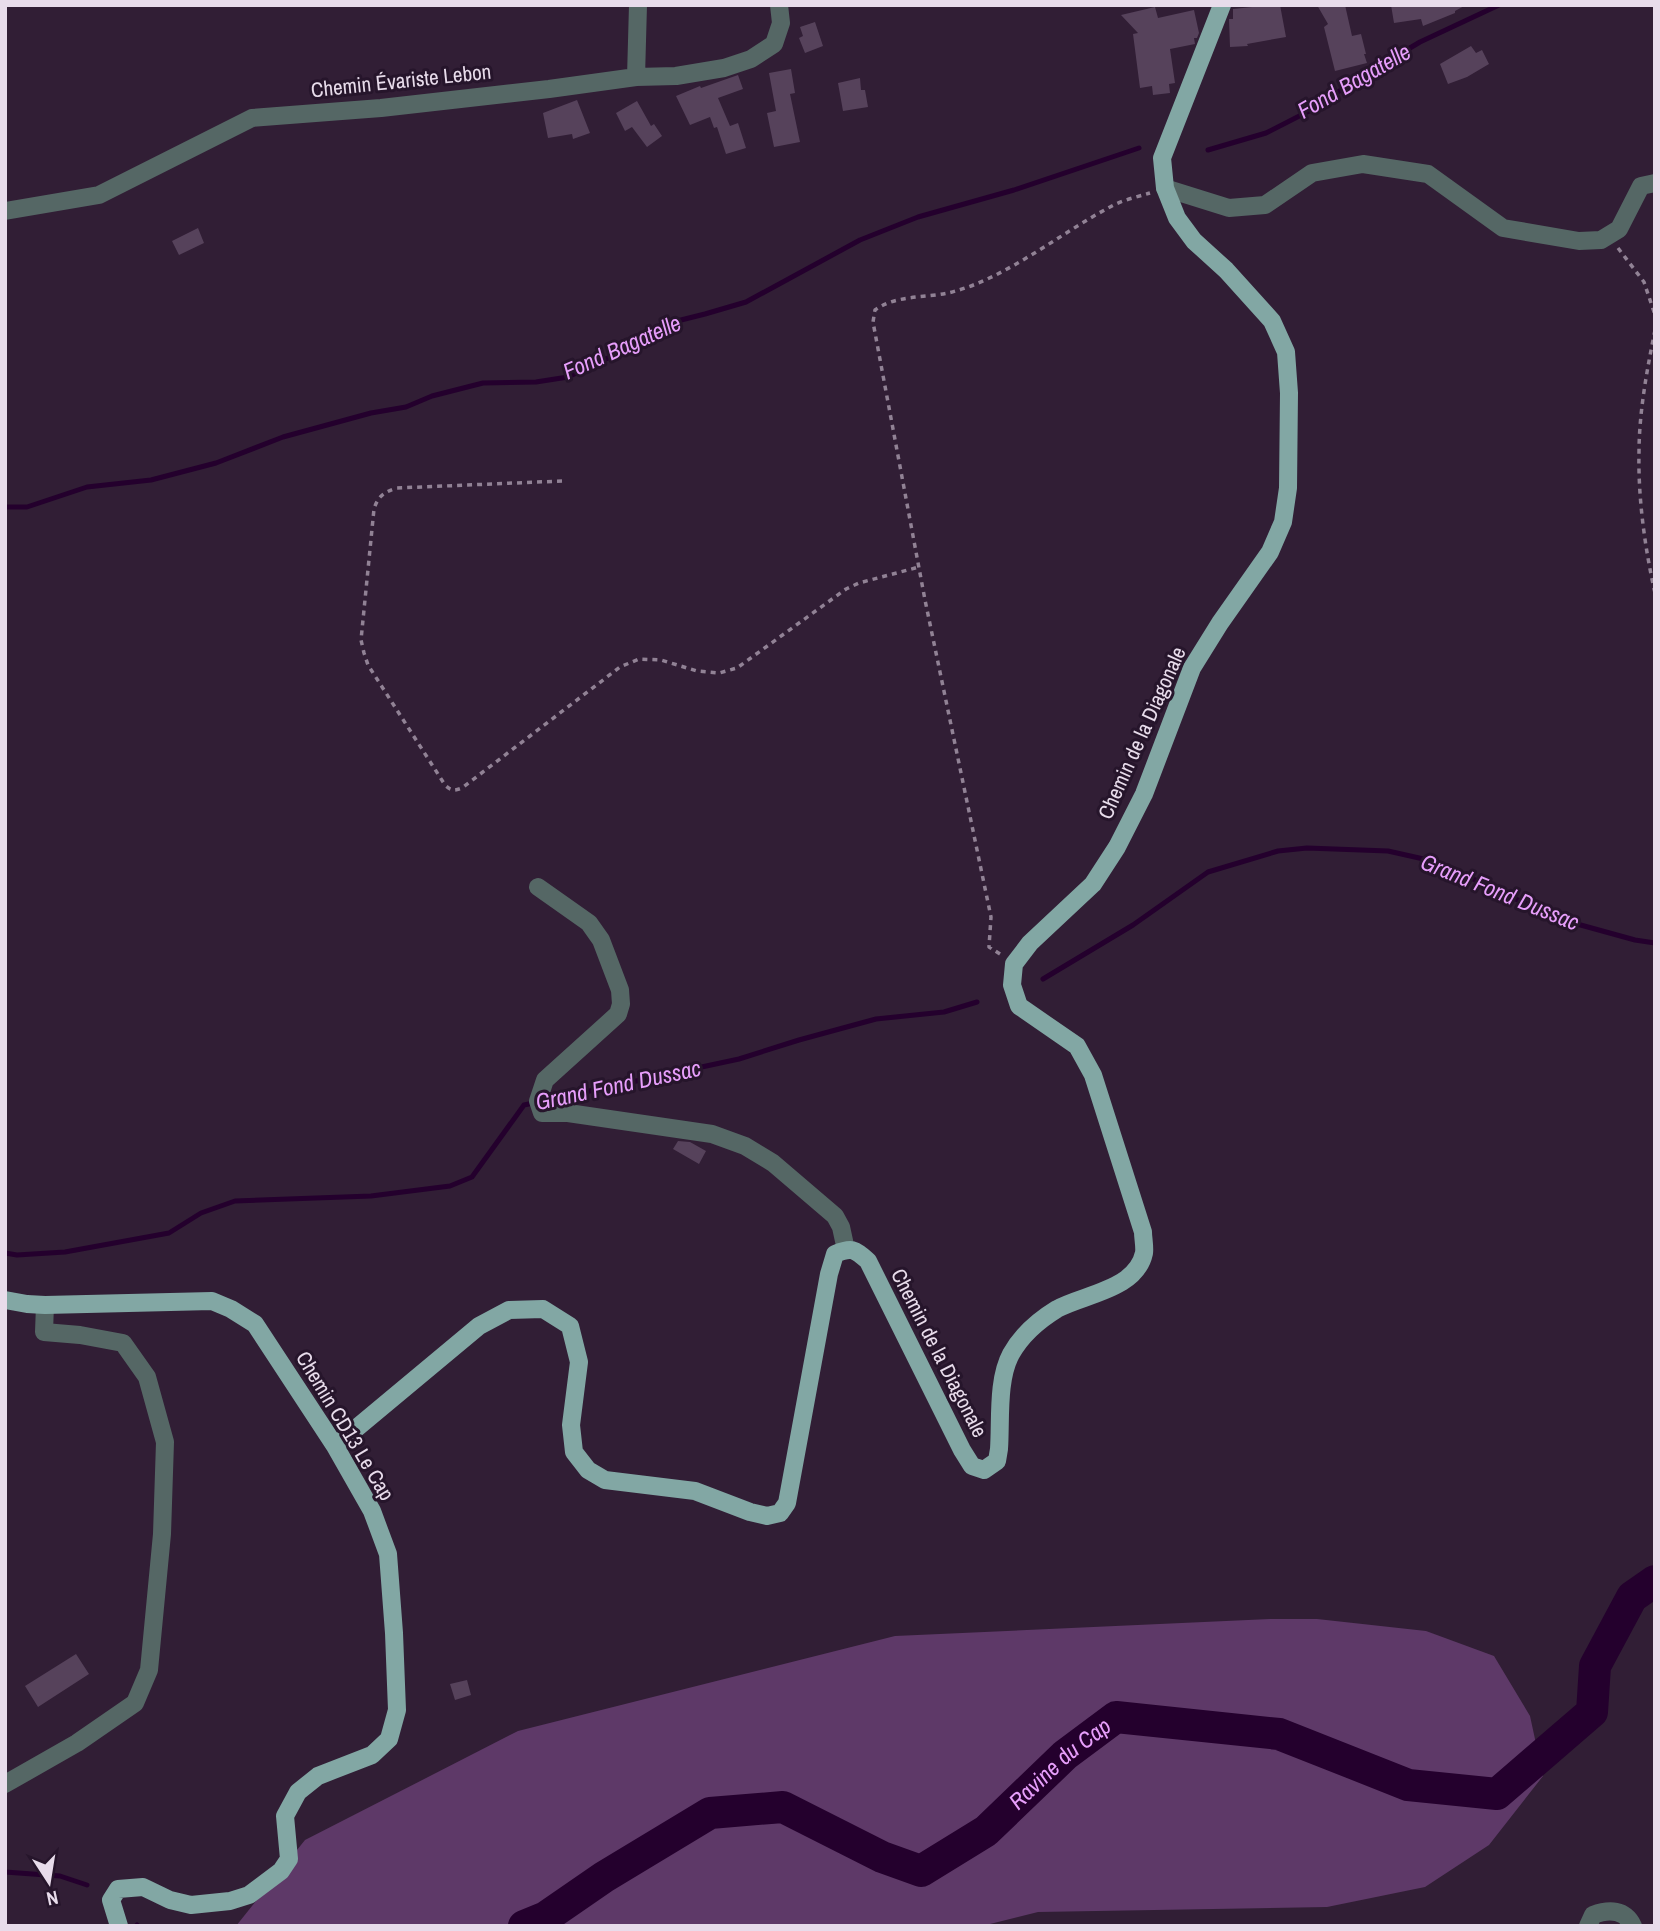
<svg xmlns="http://www.w3.org/2000/svg" width="1660" height="1931" font-family="'Archivo Narrow',sans-serif">
  <style>
    .green { fill: #5e3968 }
    .lines { fill: none; stroke-linecap: round; stroke-linejoin: round }
    .stream { stroke: #24002d; stroke-width: 5 }
    .river { stroke: #24002d; stroke-width: 32 }
    .building { fill: #56425b }
    .path { stroke: #918295; stroke-width: 3.5; stroke-dasharray: 5 5; stroke-linecap: butt }
    .minor { stroke: #556765; stroke-width: 18 }
    .major { stroke: #82a7a4; stroke-width: 18 }
    .labels { text-anchor: middle; stroke-width: 6; stroke-linejoin: round; paint-order: stroke }
    .street-label { font-size: 21px; fill: #e8dceb; stroke: #26152b }
    .water-label { font-size: 23px; font-style: italic; fill: #e79efb; stroke: #26152b }
  </style>
  <rect width="100%" height="100%" fill="#311e35"/>
  <path class="green" d="M 1270,1619 L 1317,1619 L 1426,1631 L 1494,1656 L 1530,1716 L 1543,1776 L 1489,1845 L 1425,1887 L 1327,1907 L 1038,1912 L 982,1926 L 236,1926 L 305,1840 L 518,1731 L 895,1636 Z"/>
  <g class="lines">
    <path class="stream" d="M 1208,150 L 1266,133 L 1313,109 L 1351,83 L 1420,42 L 1499,5
      M 5,507 L 27,507 L 87,487 L 151,480 L 216,463 L 283,437 L 371,413 L 406,407 L 432,396 L 483,383 L 536,382 L 568,377 L 627,349 L 661,325 L 705,314 L 746,302 L 860,240 L 918,217 L 1014,190 L 1139,148
      M 1043,979 L 1133,925 L 1208,872 L 1278,851 L 1307,848 L 1388,851 L 1437,862 L 1520,901 L 1577,924 L 1635,940 L 1655,943
      M 5,1253 L 17,1255 L 65,1252 L 169,1233 L 201,1213 L 235,1201 L 371,1196 L 450,1186 L 472,1177 L 524,1105 L 739,1059 L 799,1040 L 876,1019 L 944,1012 L 977,1002
      M 5,1872 L 60,1876 L 87,1885
      M 137,1925 L 138,1926"/>
    <path class="river" id="s1" d="M 524,1926 L 546,1917 L 604,1877 L 710,1813 L 783,1807 L 882,1857 L 921,1871 L 986,1831 L 1065,1755 L 1116,1717 L 1279,1734 L 1408,1785 L 1497,1794 L 1592,1712 L 1595,1666 L 1632,1597 L 1655,1581"/>
  </g>
  <path class="building" d="M 1271,5 L 1280,5 L 1286,37 L 1247,44 L 1248,46 L 1230,47 L 1229,19 L 1233,19 L 1233,9 Z
    M 1317,5 L 1345,5 L 1352,36 L 1361,34 L 1366,54 L 1364,54 L 1367,63 L 1335,71 L 1324,27 L 1328,24 Z
    M 1391,5 L 1466,5 L 1455,11 L 1455,13 L 1423,26 L 1421,19 L 1394,23 Z
    M 1155,7 L 1158,18 L 1194,10 L 1199,33 L 1197,38 L 1194,38 L 1195,44 L 1170,49 L 1175,83 L 1169,84 L 1170,93 L 1153,95 L 1152,86 L 1140,88 L 1133,34 L 1138,33 L 1121,15 Z
    M 815,22 L 823,46 L 805,53 L 799,38 L 803,36 L 800,27 Z
    M 1471,46 L 1476,53 L 1482,50 L 1489,64 L 1467,77 L 1448,84 L 1440,64 Z
    M 791,69 L 795,93 L 790,94 L 800,142 L 774,147 L 767,113 L 776,111 L 769,73 Z
    M 738,75 L 743,89 L 718,98 L 730,126 L 738,123 L 746,148 L 726,154 L 717,127 L 714,128 L 710,117 L 690,125 L 676,96 L 700,86 L 701,88 Z
    M 860,78 L 861,90 L 865,90 L 868,107 L 843,111 L 838,83 Z
    M 577,100 L 590,133 L 573,139 L 572,134 L 548,138 L 543,113 Z
    M 637,101 L 651,126 L 654,124 L 662,136 L 647,147 L 632,127 L 625,131 L 616,113 Z
    M 198,228 L 204,243 L 179,255 L 172,241 Z
    M 678,1141 L 690,1142 L 706,1151 L 699,1164 L 673,1149 Z
    M 76,1654 L 89,1674 L 38,1707 L 25,1686 Z
    M 467,1680 L 471,1695 L 455,1700 L 450,1684 Z"/>
  <g class="lines">
    <path class="path" d="M 1618,248 L 1644,282 L 1655,315
      M 1655,330 C 1647,370 1639,412 1639,453 C 1638,498 1645,549 1655,593
      M 562,481 L 397,488 C 384,492 378,496 374,509 L 361,640 L 364,653 L 368,665 L 445,785 C 451,791 454,791 462,788 L 620,667 L 639,659 L 661,660 L 697,671 L 719,673 L 737,668 L 846,589 L 859,583 L 919,567
      M 1000,954 L 989,947 L 991,917 L 925,600 L 873,322 L 875,310 C 895,295 925,298 948,293 C 1004,280 1059,234 1110,207 C 1122,200 1137,197 1150,193"/>
    <path class="minor" d="M 636,77 L 638,5
      M 1165,188 L 1229,208 L 1265,205 L 1312,173 L 1363,164 L 1428,174 L 1503,228 L 1579,241 L 1601,240 L 1619,229 L 1641,186 L 1655,183
      M 5,211 L 99,195 L 252,118 L 381,108 L 549,89 L 636,77 L 676,76 L 724,68 L 751,59 L 774,44 L 781,23 L 779,5
      M 538,887 L 589,923 L 601,940 L 620,990 L 621,1004 L 618,1014 L 545,1080 L 538,1101 L 542,1113 L 568,1113 L 712,1134 L 745,1146 L 773,1163 L 835,1216 L 841,1227 L 846,1250
      M 5,1784 L 77,1743 L 135,1703 L 149,1670 L 162,1534 L 165,1442 L 147,1377 L 123,1343 L 80,1335 L 44,1332 L 45,1305
      M 1588,1926 L 1593,1915 C 1609,1909 1625,1909 1633,1926"/>
    <path class="major" d="M 5,1300 L 27,1304 L 45,1305 L 212,1301 L 231,1309 L 255,1324 L 335,1446 L 372,1511 L 388,1554 L 394,1633 L 397,1710 L 389,1739 L 372,1755 L 318,1776 L 298,1792 L 285,1816 L 289,1859 L 281,1871 L 249,1895 L 230,1901 L 191,1905 L 170,1900 L 143,1887 L 118,1889 L 111,1900 L 119,1926
      M 335,1446 L 479,1326 L 509,1310 L 543,1309 L 570,1326 L 579,1362 L 571,1425 L 574,1452 L 588,1470 L 605,1480 L 695,1491 L 750,1512 L 767,1516 L 780,1513 L 787,1503 L 829,1274 L 835,1254 C 852,1247 854,1249 868,1261 L 962,1450 L 972,1466 L 984,1470 L 997,1461 L 999,1449 C 1001,1420 997,1380 1011,1354 C 1021,1336 1039,1320 1057,1309 C 1084,1294 1136,1290 1144,1253 C 1145,1247 1143,1238 1143,1232 L 1093,1075 L 1077,1046 L 1019,1006 L 1012,985 L 1014,964 L 1030,943 L 1093,884 L 1117,847 L 1144,794 L 1192,668 L 1220,623 L 1270,552 L 1283,522 L 1288,488 L 1289,393 L 1286,352 L 1272,321 L 1226,270 L 1194,241 L 1177,218 L 1165,188 L 1162,158 L 1222,5"/>
  </g>
  <g class="labels">
    <g class="street-label">
      <text transform="translate(401 81) rotate(-6)" y="7">Chemin Évariste Lebon</text>
      <text transform="translate(1142 733) rotate(-66)" y="7">Chemin de la Diagonale</text>
      <text transform="translate(939 1353) rotate(63)" y="7">Chemin de la Diagonale</text>
      <text transform="translate(345 1426) rotate(59)" y="7">Chemin CD13 Le Cap</text>
    </g>
    <g class="water-label">
      <text transform="translate(1354 81) rotate(-30)" y="8">Fond Bagatelle</text>
      <text transform="translate(622 347) rotate(-24)" y="8">Fond Bagatelle</text>
      <text transform="translate(1500 892) rotate(22)" y="8">Grand Fond Dussac</text>
      <text transform="translate(618 1085) rotate(-12)" y="8">Grand Fond Dussac</text>
      <text dy="8" stroke="none"><textPath href="#s1" startOffset="620">Ravine du Cap</textPath></text>
    </g>
  </g>
  <rect width="1660" height="1931" fill="none" stroke="#e8dceb" stroke-width="14"/>
  <g transform="translate(49 1882) rotate(168)" stroke="#26152b" stroke-width="5" paint-order="stroke">
  <path d="M0-5L12 26L0 18L-12 26Z" fill="#e8dceb"/>
  <text y="-10" font-size="19" font-weight="bold" text-anchor="middle" fill="#e8dceb">N</text>
  </g>
</svg>
